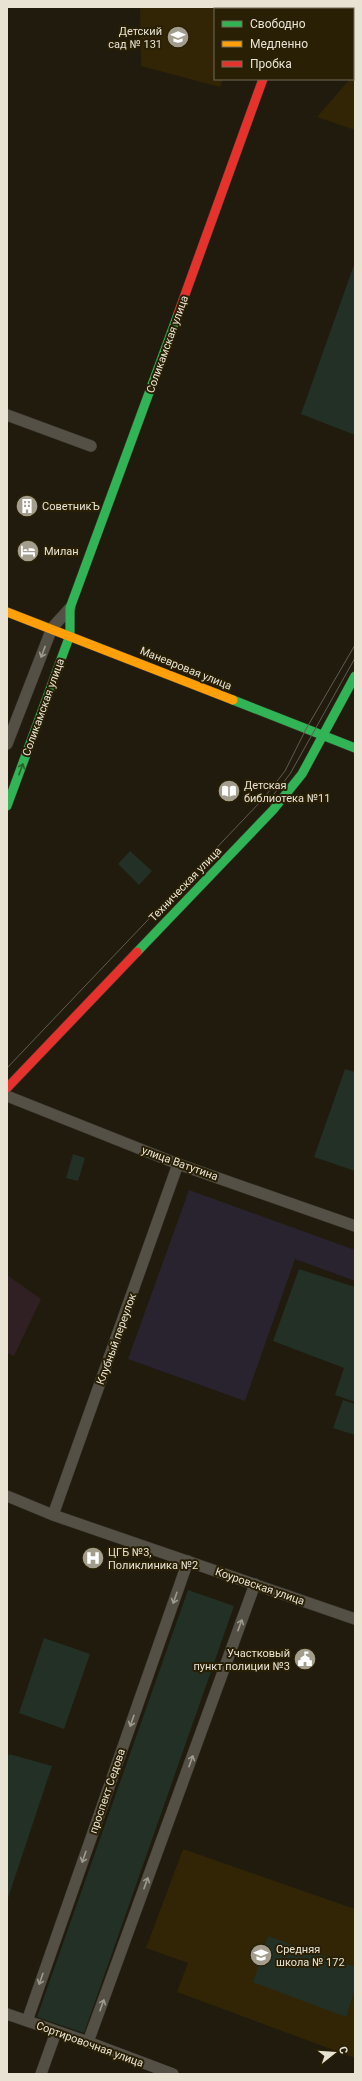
<svg xmlns="http://www.w3.org/2000/svg" width="362" height="2081" font-family="Roboto,sans-serif">
  <style>
    .commercial { fill: #29232f }
    .industrial { fill: #312023 }
    .built { fill: #312506 }
    .green { fill: #233026 }
    .lines { fill: none; stroke-linecap: round; stroke-linejoin: round }
    .street-casing { stroke: #3a372e; stroke-width: 12 }
    .fast-casing { stroke: #3a372e; stroke-width: 10 }
    .slow-casing { stroke: #3a372e; stroke-width: 10 }
    .jam-casing { stroke: #3a372e; stroke-width: 10 }
    .street { stroke: #545046; stroke-width: 11 }
    .fast { stroke: #30b455; stroke-width: 9 }
    .slow { stroke: #ff9f0a; stroke-width: 9 }
    .jam { stroke: #e5322d; stroke-width: 9 }
    .tram { stroke: #5f5b50; stroke-width: 1 }
    .oneway { stroke: #9e9a8d }
    .oneway2 { stroke: #2c6229 }
    .labels { text-anchor: middle; stroke-width: 4; stroke-linejoin: round; paint-order: stroke }
    .poi-label { font-size: 11px; fill: #e9e3d4; stroke: #281f05; text-anchor: start }
    .street-label { font-size: 11px; fill: #e9e3d4; stroke: #281f05 }
  </style>
  <rect width="100%" height="100%" fill="#201b0d"/>
  <path class="commercial" d="M 189,1190 L 355,1250 L 355,1281 L 295,1259 L 245,1401 L 128,1359 Z"/>
  <path class="industrial" d="M 7,1275 L 41,1299 L 14,1356 L 7,1353 Z"/>
  <path class="built" d="M 140,7 L 249,7 L 249,9 L 215,9 L 215,79 L 223,79 L 220,87 L 141,66 Z
    M 355,74 L 355,130 L 317,117 L 350,79 L 353,79 Z
    M 183,1849 L 355,1909 L 355,2058 L 177,1992 L 188,1963 L 146,1948 Z"/>
  <path class="green" d="M 355,262 L 355,435 L 301,414 Z
    M 130,851 L 152,871 L 139,885 L 118,864 Z
    M 345,1069 L 355,1072 L 355,1171 L 314,1157 Z
    M 73,1154 L 85,1158 L 78,1181 L 66,1178 Z
    M 299,1269 L 355,1287 L 355,1402 L 335,1395 L 344,1368 L 273,1341 Z
    M 343,1400 L 355,1404 L 355,1435 L 333,1428 Z
    M 188,1590 L 234,1606 L 84,2033 L 37,2017 Z
    M 44,1638 L 90,1654 L 64,1729 L 19,1713 Z
    M 9,1754 L 52,1766 L 7,1901 L 7,1759 Z
    M 268,1936 L 355,1967 L 355,1988 L 346,2017 L 253,1982 Z"/>
  <g class="lines">
    <g class="street-casing">
      <path id="street" d="M 289,9 L 289,7
        M 7,415 L 91,446
        M 7,744 L 52,628 L 70,608
        M 7,1096 L 178,1164 L 355,1226
        M 7,1496 L 53,1515 L 355,1619
        M 53,1515 L 178,1164
        M 7,2014 L 88,2042 L 173,2074
        M 27,2021 L 188,1561
        M 88,2042 L 255,1584
        M 41,2074 L 56,2032"/>
    </g>
    <g class="fast-casing">
      <path id="fast" d="M 233,700 L 355,748
        M 7,806 L 70,635 L 70,608 L 178,314
        M 137,952 L 273,810 L 302,774 L 355,676"/>
    </g>
    <g class="slow-casing">
      <path id="slow" d="M 7,612 L 233,700"/>
    </g>
    <g class="jam-casing">
      <path id="jam" d="M 178,314 L 263,79
        M 7,1088 L 137,952"/>
    </g>
    <use href="#street" class="street"/>
    <use href="#fast" class="fast"/>
    <use href="#slow" class="slow"/>
    <use href="#jam" class="jam"/>
    <path class="tram" d="M 274,794 L 290,774 L 355,658
      M 7,1068 L 263,799 L 285,771 L 306,729 L 355,645"/>
  </g>
  <defs><path id="oneway-shaft" d="M-6 0H5M1.5-3L5.5 0L1.5 3" fill="none" stroke-width="1.6" stroke-linecap="round" stroke-linejoin="round"/></defs>
  <g class="oneway">
    <use href="#oneway-shaft" transform="translate(43 652) rotate(111)"/>
    <use href="#oneway-shaft" transform="translate(175 1598) rotate(109)"/>
    <use href="#oneway-shaft" transform="translate(240 1625) rotate(-70)"/>
    <use href="#oneway-shaft" transform="translate(132 1721) rotate(109)"/>
    <use href="#oneway-shaft" transform="translate(191 1761) rotate(-70)"/>
    <use href="#oneway-shaft" transform="translate(84 1857) rotate(109)"/>
    <use href="#oneway-shaft" transform="translate(146 1883) rotate(-70)"/>
    <use href="#oneway-shaft" transform="translate(41 1979) rotate(109)"/>
    <use href="#oneway-shaft" transform="translate(102 2005) rotate(-70)"/>
  </g>
  <use class="oneway2" href="#oneway-shaft" transform="translate(21 769) rotate(-70)"/>
  <defs>
    <g id="school-disc" transform="scale(1.15)"><circle r="9.5" fill="#a39d8e" stroke="#281f05"/><path d="M0-5L7-2L0 1L-7-2ZM-4 1L0 2.5L4 1V4Q0 6-4 4Z" fill="#fff"/></g>
    <g id="building-disc" transform="scale(1.15)"><circle r="9.5" fill="#a39d8e" stroke="#281f05"/><path d="M-4-6H4V6H1V3H-1V6H-4ZM-2.5-4.3h1.7v1.8h-1.7ZM.8-4.3h1.7v1.8H.8ZM-2.5-1h1.7V.8h-1.7ZM.8-1h1.7V.8H.8Z" fill="#fff"/></g>
    <g id="hotel-disc" transform="scale(1.15)"><circle r="9.5" fill="#a39d8e" stroke="#281f05"/><path d="M-6-4.5h1.5V1H6V5H4.5V3h-9V5H-6ZM-4 0a1.8 1.8 0 1 1 3.6 0ZM.5 0V-2.5h3Q6-2.5 6 0Z" fill="#fff"/></g>
    <g id="library-disc" transform="scale(1.15)"><circle r="9.5" fill="#a39d8e" stroke="#281f05"/><path d="M-6-4Q-3-5.5-.7-3.5V5Q-3 3-6 4ZM6-4Q3-5.5 .7-3.5V5Q3 3 6 4Z" fill="#fff"/></g>
    <g id="hospital-disc" transform="scale(1.15)"><circle r="9.5" fill="#a39d8e" stroke="#281f05"/><path d="M-5-5h3v3.5h4V-5h3V5h-3V1.5h-4V5h-3Z" fill="#fff"/></g>
    <g id="civic-disc" transform="scale(1.15)"><circle r="9.5" fill="#a39d8e" stroke="#281f05"/><path d="M-.6-6.5H3V-4.5H.6V-3L4-1V1h2V6H-6V1h2V-1L-.6-3ZM-1.2 2.5V6h2.4V2.5Z" fill="#fff"/></g>
  </defs>
  <g fill-rule="evenodd">
    <use href="#school-disc" x="178" y="37"/>
    <use href="#building-disc" x="27" y="506"/>
    <use href="#hotel-disc" x="28" y="551"/>
    <use href="#library-disc" x="229" y="791"/>
    <use href="#hospital-disc" x="93" y="1558"/>
    <use href="#civic-disc" x="305" y="1659"/>
    <use href="#school-disc" x="261" y="1955"/>
  </g>
  <g class="labels">
    <g class="poi-label">
      <text x="162" y="35" text-anchor="end">Детский<tspan x="162" dy="13">сад № 131</tspan></text>
      <text x="42" y="510">СоветникЪ</text>
      <text x="44" y="555">Милан</text>
      <text x="244" y="789">Детская<tspan x="244" dy="13">библиотека №11</tspan></text>
      <text x="108" y="1556">ЦГБ №3,<tspan x="108" dy="13">Поликлиника №2</tspan></text>
      <text x="290" y="1657" text-anchor="end">Участковый<tspan x="290" dy="13">пункт полиции №3</tspan></text>
      <text x="276" y="1953">Средняя<tspan x="276" dy="13">школа № 172</tspan></text>
    </g>
    <g class="street-label">
      <text transform="translate(167 344) rotate(-70)" y="4">Соликамская улица</text>
      <text transform="translate(186 668) rotate(22)" y="4">Маневровая улица</text>
      <text transform="translate(43 707) rotate(-70)" y="4">Соликамская улица</text>
      <text transform="translate(185 884) rotate(-46)" y="4">Техническая улица</text>
      <text transform="translate(180 1163) rotate(20)" y="4">улица Ватутина</text>
      <text transform="translate(116 1339) rotate(-70)" y="4">Клубный переулок</text>
      <text transform="translate(260 1586) rotate(19)" y="4">Коуровская улица</text>
      <text transform="translate(107 1791) rotate(-71)" y="4">проспект Седова</text>
      <text transform="translate(90 2044) rotate(20)" y="4">Сортировочная улица</text>
    </g>
  </g>
  <rect width="362" height="2081" fill="none" stroke="#e9e3d4" stroke-width="16"/>
  <rect x="214" y="8" width="140" height="72" fill="#281f05" stroke="#756d58"/>
  <rect x="222" y="21" width="20" height="6" fill="#30b455" stroke="#756d58"/>
  <text x="250" y="28" font-size="12" fill="#e9e3d4">Свободно</text>
  <rect x="222" y="41" width="20" height="6" fill="#ff9f0a" stroke="#756d58"/>
  <text x="250" y="48" font-size="12" fill="#e9e3d4">Медленно</text>
  <rect x="222" y="61" width="20" height="6" fill="#e5322d" stroke="#756d58"/>
  <text x="250" y="68" font-size="12" fill="#e9e3d4">Пробка</text>
  <g transform="translate(334 2053) rotate(73)" stroke="#281f05" stroke-width="3" paint-order="stroke">
  <path d="M0-3L7 15L0 10L-7 15Z" fill="#e9e3d4"/>
  <text y="-6" font-size="11" font-weight="bold" text-anchor="middle" fill="#e9e3d4">С</text>
  </g>
</svg>
